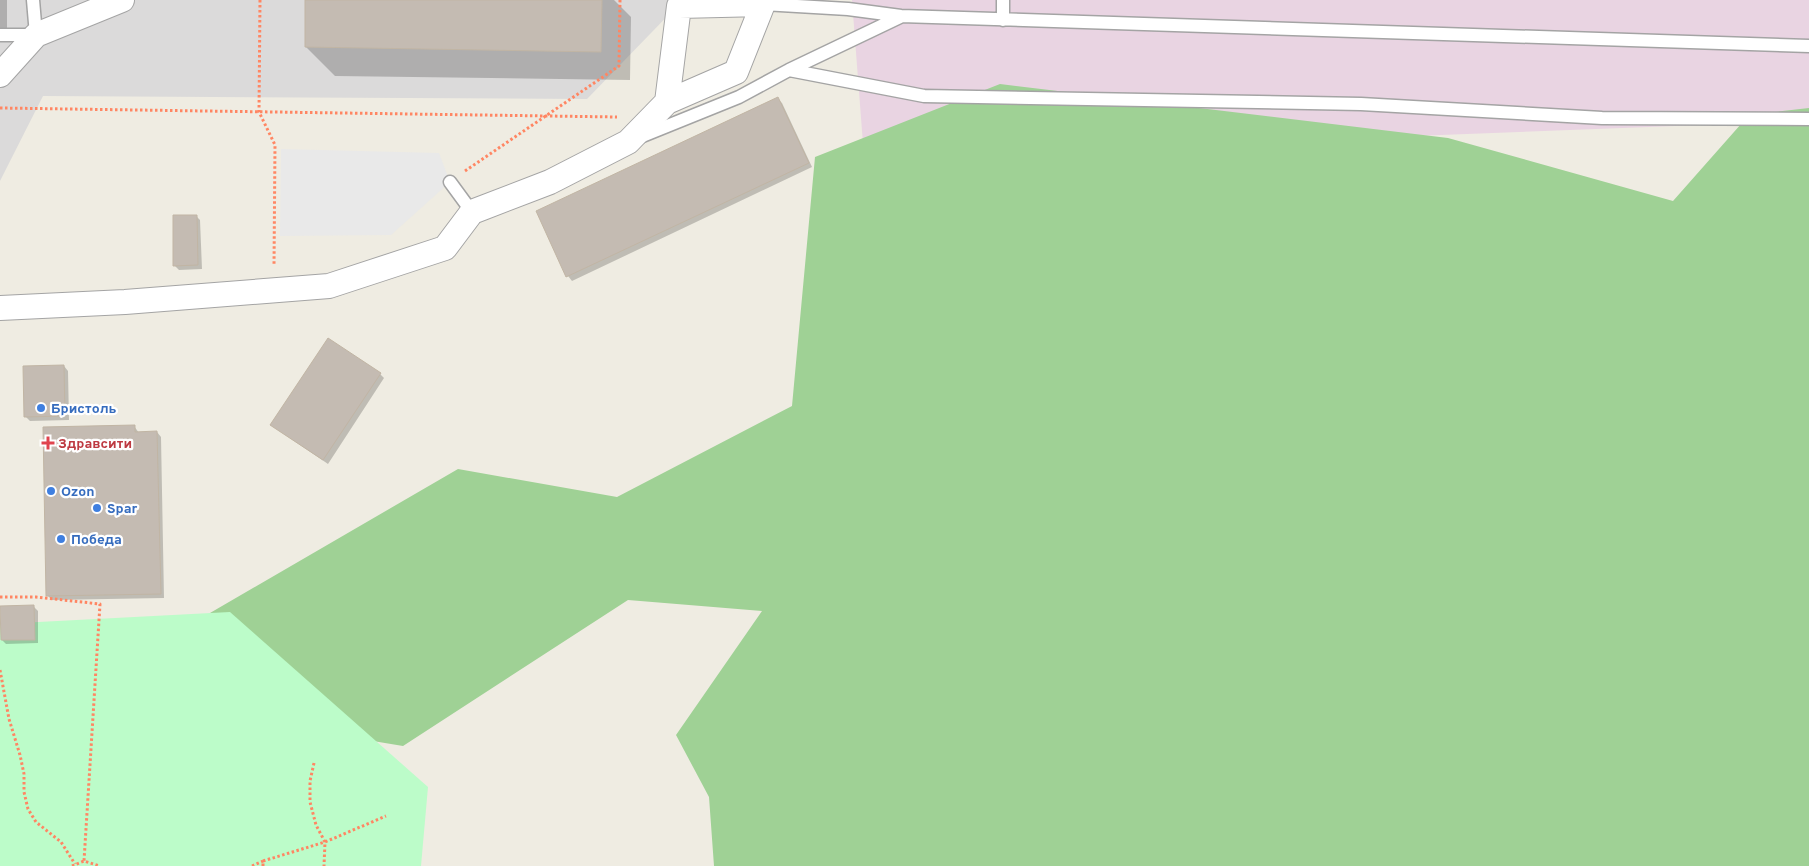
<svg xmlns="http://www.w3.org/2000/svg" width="1809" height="866" font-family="Overpass,sans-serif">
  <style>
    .residential { fill: #dbdada }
    .industrial { fill: #e9d4e2 }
    .forest { fill: #9fd195 }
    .park { fill: #bcfcc9 }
    .parking { fill: #e9e9e9 }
    .shadow { fill: #0003 }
    .building { fill: #c4bbb2; stroke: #c1b5a4 }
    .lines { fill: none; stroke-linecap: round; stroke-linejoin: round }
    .lane-casing { stroke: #a4a4a4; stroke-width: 15 }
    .street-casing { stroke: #a4a4a4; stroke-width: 26 }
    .path { stroke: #ff8663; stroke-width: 3; stroke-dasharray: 2.5 2.5; stroke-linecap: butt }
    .lane { stroke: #fff; stroke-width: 12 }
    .street { stroke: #fff; stroke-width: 24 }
    .shop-dot { fill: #3f7fe0; stroke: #fff; stroke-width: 2 }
    .health-dot { fill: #e0444e; stroke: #fff; stroke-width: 2 }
    .labels { text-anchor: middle; stroke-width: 4.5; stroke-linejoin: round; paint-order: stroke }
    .shop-label { font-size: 14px; font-weight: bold; fill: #366cbe; stroke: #fff; text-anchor: start }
    .health-label { font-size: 14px; font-weight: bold; fill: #be3a42; stroke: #fff; text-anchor: start }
  </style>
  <rect width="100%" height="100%" fill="#efece2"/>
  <path class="residential" d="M 0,0 L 683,0 L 587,99 L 43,96 L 0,181 Z"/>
  <path class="industrial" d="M 852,0 L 1809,0 L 1809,121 L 864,157 Z"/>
  <path class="forest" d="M 1000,84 L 1448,138 L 1673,201 L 1749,115 L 1809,108 L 1809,866 L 714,866 L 709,797 L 676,735 L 762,611 L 628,600 L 403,746 L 163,706 L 210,613 L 458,469 L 617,497 L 792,406 L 815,157 Z"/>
  <path class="park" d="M 230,612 L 428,787 L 421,866 L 0,866 L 0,624 Z"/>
  <path class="parking" d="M 281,149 L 439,153 L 450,182 L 391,235 L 280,236 Z"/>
  <path class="shadow" d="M 0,0 L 7,0 L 7,32 L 0,32 Z
    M 307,0 L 614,0 L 631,17 L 630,80 L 335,76 L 306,47 Z
    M 777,98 L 782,103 L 812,167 L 572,281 L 568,276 L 537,212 Z
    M 196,216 L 200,220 L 202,269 L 179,270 L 175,266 Z
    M 64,366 L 68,371 L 69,420 L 30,421 L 25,416 Z
    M 380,374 L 384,378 L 328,464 L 271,425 Z
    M 134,426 L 139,433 L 157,432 L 161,437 L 164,598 L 52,600 L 48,596 Z
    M 34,607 L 38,611 L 38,643 L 6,644 L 2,640 Z"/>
  <path class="building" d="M 305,0 L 602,0 L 601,52 L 305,47 Z
    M 778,97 L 809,163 L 566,277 L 536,211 Z
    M 173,215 L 197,215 L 198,265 L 173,266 Z
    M 328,338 L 381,373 L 323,460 L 270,425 Z
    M 64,365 L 65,416 L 24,417 L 23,366 Z
    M 135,425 L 135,432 L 157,431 L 161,594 L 46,596 L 43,427 Z
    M 34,605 L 35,640 L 1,640 L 0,606 Z"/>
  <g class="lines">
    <g class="lane-casing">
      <path id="lane" d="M 763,4 L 848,9 L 901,16 L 1809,46
        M 1003,20 L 1003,0
        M 0,35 L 36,35 L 33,0
        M 789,70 L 924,96 L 1361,104 L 1602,118 L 1809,119
        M 640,137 L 739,97 L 789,70 L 900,17
        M 450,182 L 472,212"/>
    </g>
    <g class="street-casing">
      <path id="street" d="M 0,75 L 36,35 L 122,0
        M 0,308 L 125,302 L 329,286 L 445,248 L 472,212 L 550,182 L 628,142 L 667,102 L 736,72 L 763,4 L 679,6 L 667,102"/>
    </g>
    <path class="path" d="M 260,0 L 259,112 L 275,145 L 274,266
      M 0,108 L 617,117
      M 465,171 L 619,66 L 620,0
      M 0,597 L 36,597 L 100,604 L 84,861
      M 0,670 L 9,719 L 20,755 L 24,774 L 24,792 L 28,809 L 36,822 L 61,842 L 75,864
      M 314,763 L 310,781 L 310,802 L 316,825 L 325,842 L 324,866
      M 72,866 L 84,861 L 100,866
      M 252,866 L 263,861
      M 263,866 L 263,861 L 325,842 L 386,816"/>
    <use href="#lane" class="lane"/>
    <use href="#street" class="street"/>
  </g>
  <g class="shop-dot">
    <circle cx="41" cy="408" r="5"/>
    <circle cx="51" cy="491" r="5"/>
    <circle cx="97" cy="508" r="5"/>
    <circle cx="61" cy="539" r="5"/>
  </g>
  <path class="health-dot" d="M45.5 435.5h5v5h5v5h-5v5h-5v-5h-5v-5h5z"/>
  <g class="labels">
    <g class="shop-label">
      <text x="51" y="413">Бристоль</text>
      <text x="61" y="496">Ozon</text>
      <text x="107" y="513">Spar</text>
      <text x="71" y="544">Победа</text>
    </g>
    <g class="health-label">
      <text x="58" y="448">Здравсити</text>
    </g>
  </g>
</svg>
